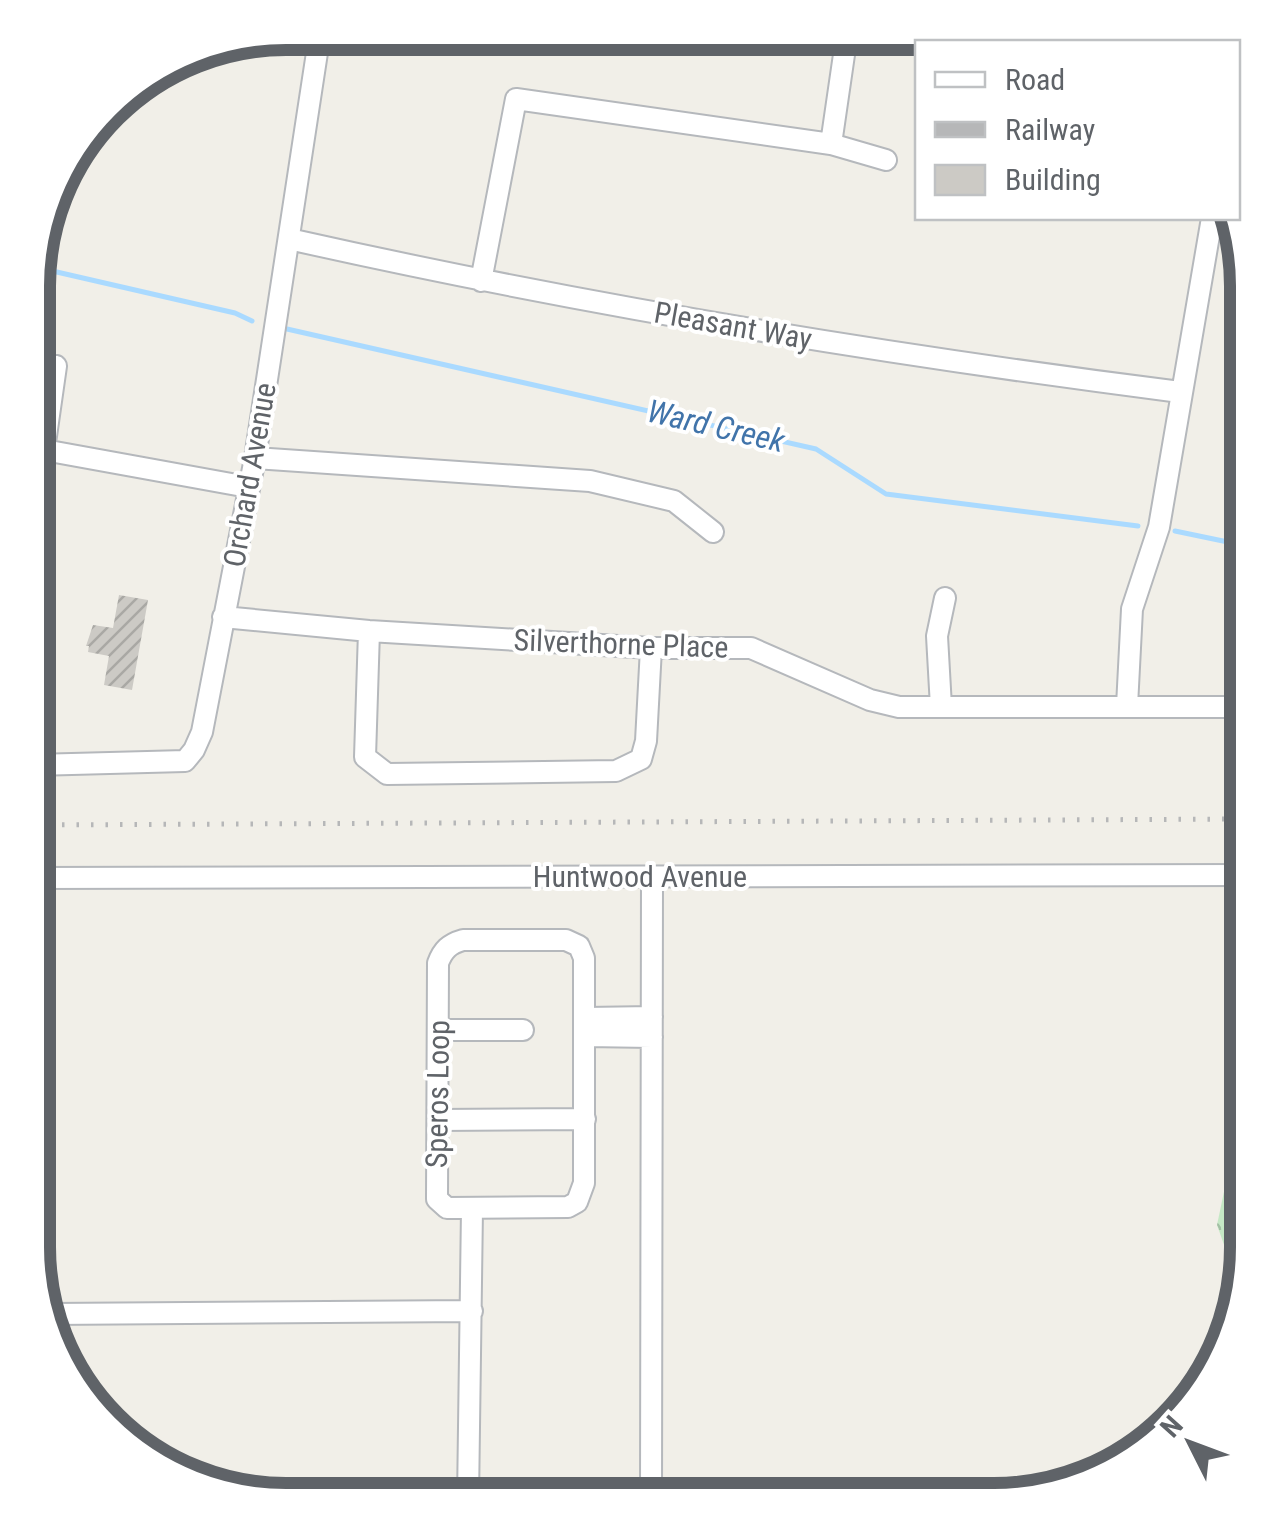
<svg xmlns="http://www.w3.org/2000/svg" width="1280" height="1533" font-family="'Roboto Condensed',sans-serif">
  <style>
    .park { fill: url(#park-crowns) }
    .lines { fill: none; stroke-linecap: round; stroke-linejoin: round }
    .stream { stroke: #aadaff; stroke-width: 5 }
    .building { fill: url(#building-hatch) }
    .minor-casing { stroke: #b5b8bc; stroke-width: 24 }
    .minor { stroke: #fff; stroke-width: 20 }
    .rail { stroke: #b6b7b8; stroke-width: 5; stroke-dasharray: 2.5 12; stroke-linecap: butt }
    .labels { text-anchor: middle; stroke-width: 8; stroke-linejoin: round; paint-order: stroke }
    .street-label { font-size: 30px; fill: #5f6368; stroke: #fff }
    .water-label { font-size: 32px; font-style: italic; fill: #4174aa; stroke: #fff }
    .rim { fill: none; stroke: #5f6368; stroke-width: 12 }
  </style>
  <defs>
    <pattern id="park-crowns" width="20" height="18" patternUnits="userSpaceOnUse" patternTransform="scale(2.5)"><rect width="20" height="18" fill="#c5e8c5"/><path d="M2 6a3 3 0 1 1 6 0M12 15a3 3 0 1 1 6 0" fill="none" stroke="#a3c0a4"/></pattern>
    <pattern id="building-hatch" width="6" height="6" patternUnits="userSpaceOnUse" patternTransform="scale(2.5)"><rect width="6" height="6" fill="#cccac5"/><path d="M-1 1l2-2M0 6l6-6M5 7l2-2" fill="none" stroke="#a9a8a4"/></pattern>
  </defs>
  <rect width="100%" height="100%" fill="#f1efe8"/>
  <path class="park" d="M 1247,1082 L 1247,1264 L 1239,1287 L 1217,1225 Z"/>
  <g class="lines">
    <path class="stream" d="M 35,267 L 235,313 L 252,321
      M 287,329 L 816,449 L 886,494 L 1138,526
      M 1175,531 L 1247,546"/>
  </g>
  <path class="building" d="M 119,595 L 148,600 L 132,690 L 104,685 L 109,656 L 88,652 L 89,646 L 86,646 L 93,625 L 113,628 Z"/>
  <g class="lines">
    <g class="minor-casing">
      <path id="minor" d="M 864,34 L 918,43
        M 831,144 L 847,34
        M 289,239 C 583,305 881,354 1180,392
        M 481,281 L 516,99 L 831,144 L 886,160
        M 56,366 L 44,450 L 248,487
        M 255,458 L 590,481 L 674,501 L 713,532
        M 223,617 L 369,631 L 651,648 L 751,648 L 870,700 L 899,707 L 1247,707
        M 369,631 L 365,757 L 387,774 L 616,771 L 641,759 L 646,741 L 651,648
        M 1127,706 L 1132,609 L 1159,527 L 1212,218
        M 941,707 L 937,636 L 945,598
        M 34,765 L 185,761 L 194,750 L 202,732 L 255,458 L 320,33
        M 33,878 L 1247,875
        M 463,940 L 566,940 L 579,946 L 584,958 L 584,1183 L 577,1202 L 568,1207 L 447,1208 L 437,1199 L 438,963 C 443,950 449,944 463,940 Z
        M 586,1018 L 652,1017
        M 440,1030 L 523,1030
        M 586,1036 L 652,1037
        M 438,1120 L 585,1119
        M 50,1314 L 472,1311
        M 468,1500 L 472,1209
        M 651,1500 L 652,877"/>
    </g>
    <use href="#minor" class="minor"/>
    <path class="rail" d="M 33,825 L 1247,819"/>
  </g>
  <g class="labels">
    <g class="street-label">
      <text transform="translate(733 326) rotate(10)" y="10">Pleasant Way</text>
      <text transform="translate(250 475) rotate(-80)" y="10">Orchard Avenue</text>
      <text transform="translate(621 644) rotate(2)" y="10">Silverthorne Place</text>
      <text x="640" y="887">Huntwood Avenue</text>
      <text transform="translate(438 1094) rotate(-89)" y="10">Speros Loop</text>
    </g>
    <g class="water-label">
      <text transform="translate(716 426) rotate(13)" y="11">Ward Creek</text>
    </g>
  </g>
  <path d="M0 0H1280V1533H0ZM286 50H994A236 236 0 0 1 1230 286V1247A236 236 0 0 1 994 1483H286A236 236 0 0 1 50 1247V286A236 236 0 0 1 286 50Z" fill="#fff" fill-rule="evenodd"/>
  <path class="rim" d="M286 50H994A236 236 0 0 1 1230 286V1247A236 236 0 0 1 994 1483H286A236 236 0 0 1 50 1247V286A236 236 0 0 1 286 50Z"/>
  <rect x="915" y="40" width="325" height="180" fill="#ffffff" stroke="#bfc1c3" stroke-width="2.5"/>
  <rect x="935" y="72" width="50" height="15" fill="#ffffff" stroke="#bfc1c3" stroke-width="2.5"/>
  <text x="1005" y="90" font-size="30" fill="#5f6368">Road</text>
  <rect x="935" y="122" width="50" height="15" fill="#b6b7b8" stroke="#bfc1c3" stroke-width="2.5"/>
  <text x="1005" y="140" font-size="30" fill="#5f6368">Railway</text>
  <rect x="935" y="165" width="50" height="30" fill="#cccac5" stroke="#bfc1c3" stroke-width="2.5"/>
  <text x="1005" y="190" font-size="30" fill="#5f6368">Building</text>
  <g transform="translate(1190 1443) rotate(312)" stroke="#ffffff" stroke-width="8" paint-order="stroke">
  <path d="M0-8L18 38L0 25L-18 38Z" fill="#5f6368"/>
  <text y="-15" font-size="28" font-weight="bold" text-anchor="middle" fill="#5f6368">N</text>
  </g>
</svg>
